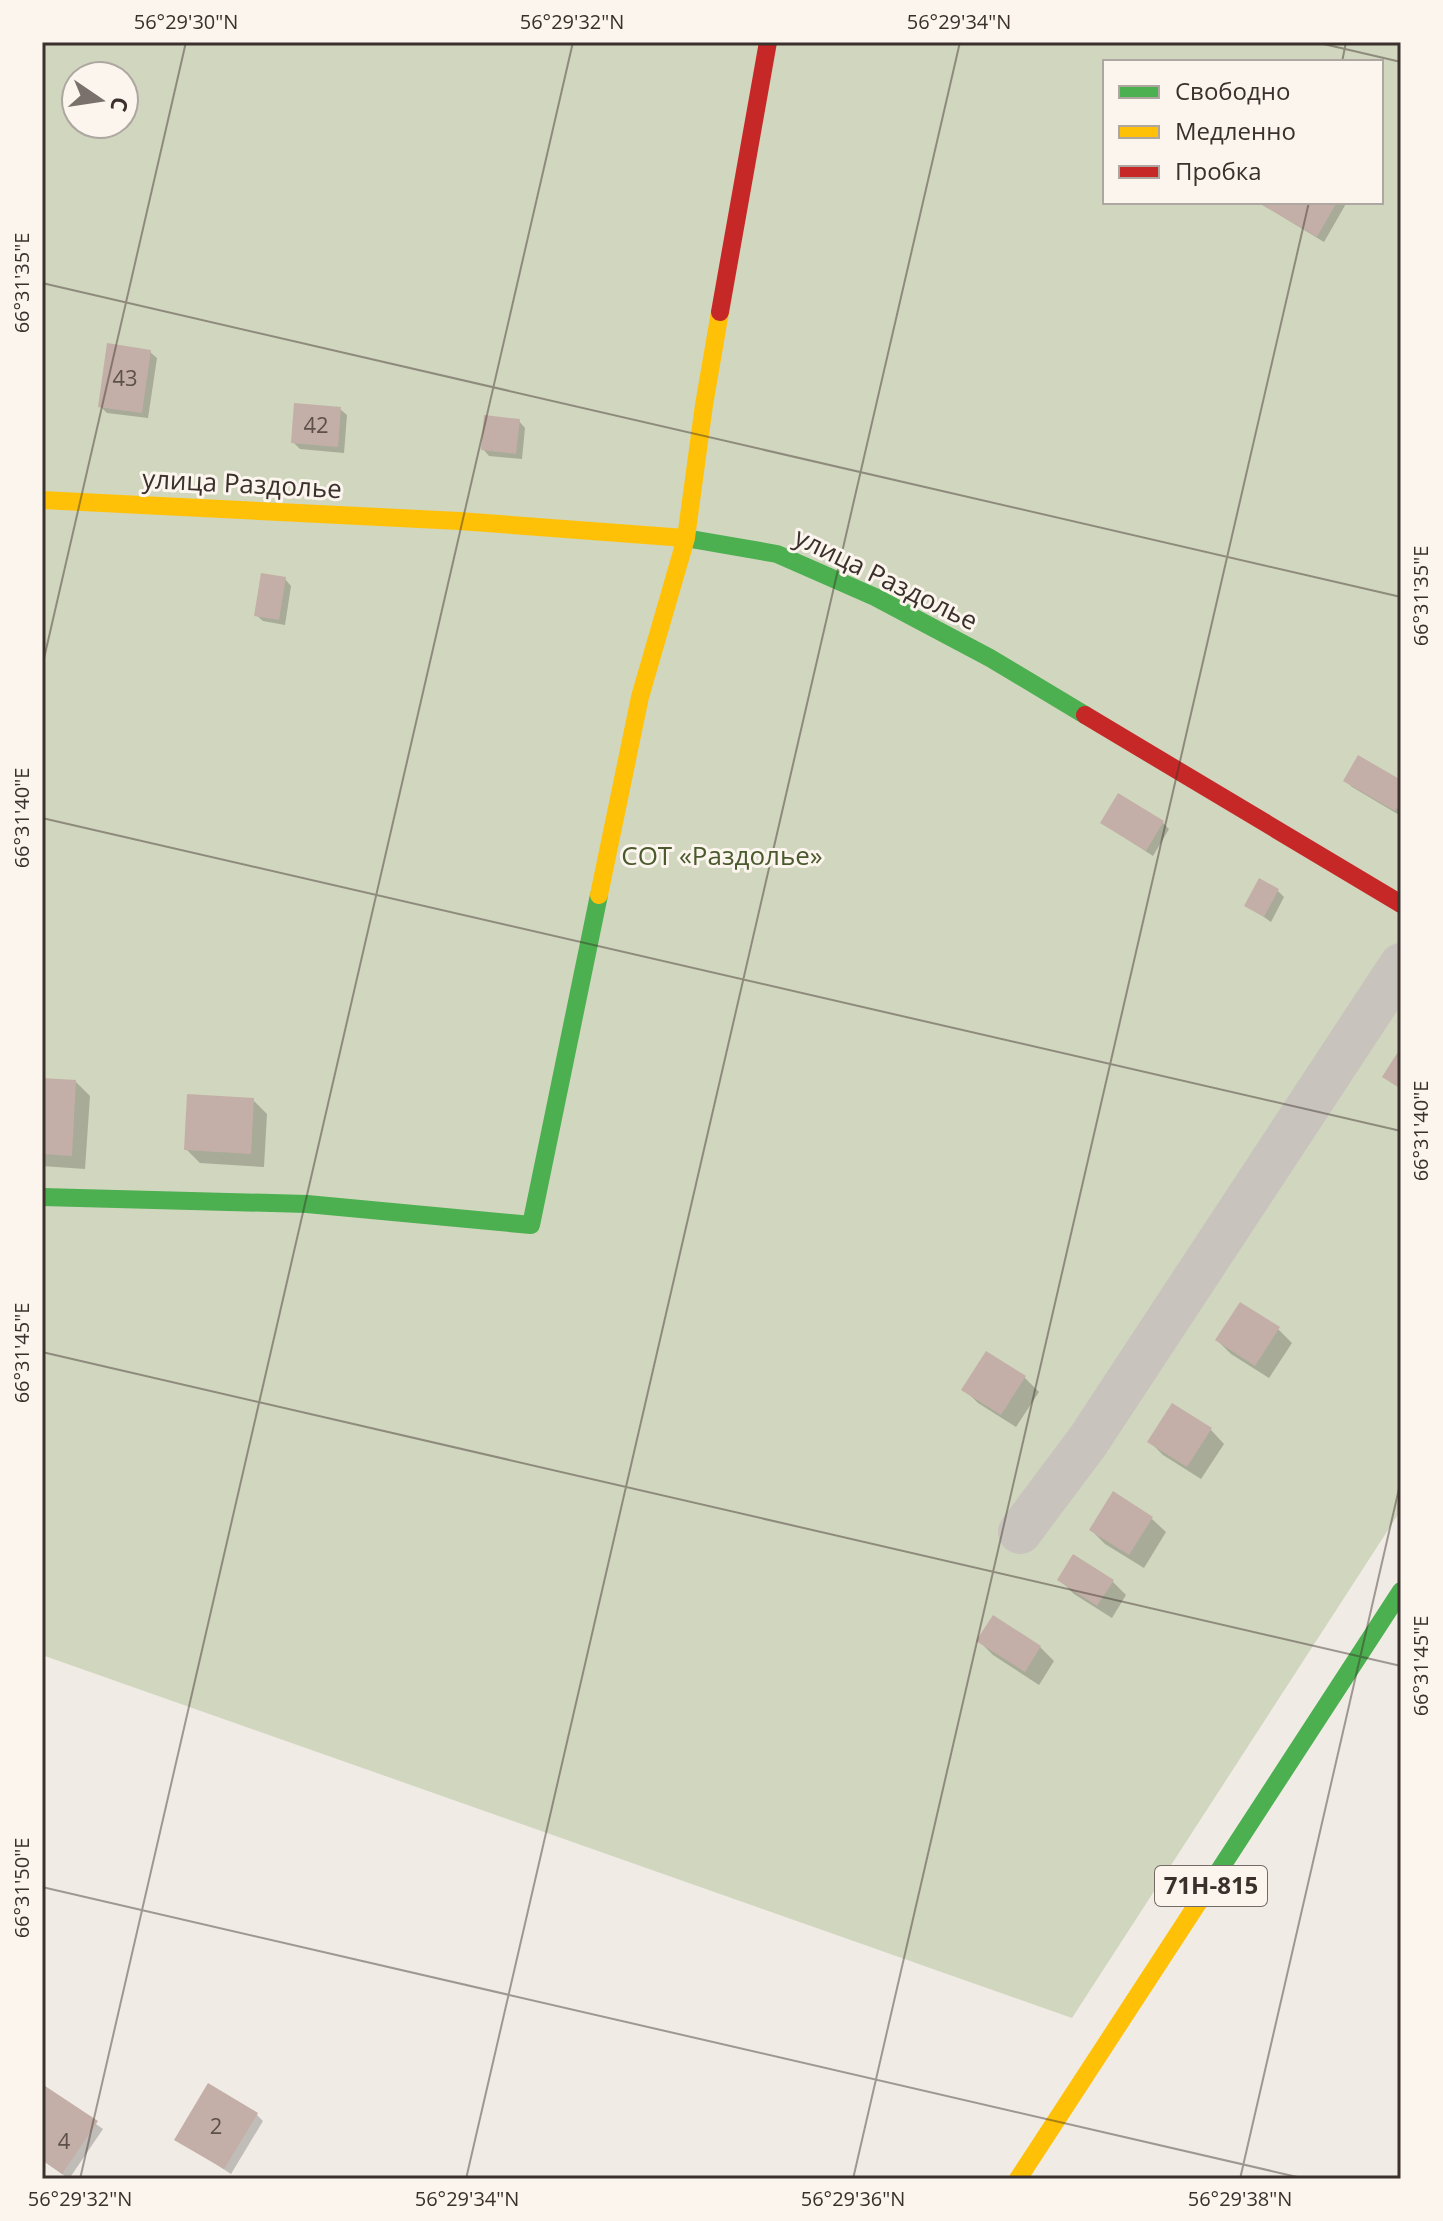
<svg xmlns="http://www.w3.org/2000/svg" width="1443" height="2221" font-family="'Open Sans',sans-serif">
  <style>
    .green { fill: #d1d6bf; fill-rule: evenodd }
    .shadow { fill: #0003 }
    .building { fill: #c3afa7 }
    .lines { fill: none; stroke-linecap: round; stroke-linejoin: round }
    .street { stroke: #c9c3be; stroke-width: 44 }
    .fast { stroke: #4caf50; stroke-width: 18 }
    .slow { stroke: #ffc107; stroke-width: 18 }
    .jam { stroke: #c62828; stroke-width: 18 }
    .ticks { fill: none; stroke: #3b302b; stroke-width: 2; stroke-opacity: 0.45 }
    .labels { text-anchor: middle; stroke-width: 6; stroke-linejoin: round; paint-order: stroke }
    .number-label { font-size: 22px; fill: #5d504a }
    .shield { fill: #fbf5ee; stroke: #756b66; stroke-width: 2 }
    .shield-label { font-size: 24px; font-weight: bold; fill: #3b302b }
    .street-label { font-size: 26px; fill: #3b302b; stroke: #fbf5ee }
    .park-label { font-size: 26px; fill: #4a5a2e; stroke: #fbf5ee }
    .neatline { fill: none; stroke: #3b302b; stroke-width: 3 }
    .ticks-label { font-size: 20px; text-anchor: middle; fill: #3b302b }
  </style>
  <rect width="100%" height="100%" fill="#f0ebe5"/>
  <path class="green" d="M 42,42 L 1401,42 L 1401,1510 L 1072,2018 L 42,1655 ZM 1105,62 L 1381,62 L 1381,202 L 1105,202 ZM 76,76 L 124,76 L 124,124 L 76,124 Z"/>
  <path class="shadow" d="M 1258,202 L 1347,202 L 1324,242 Z
    M 150,352 L 157,358 L 148,418 L 107,413 L 100,406 Z
    M 340,409 L 347,415 L 344,453 L 300,449 L 293,442 Z
    M 519,421 L 525,428 L 522,459 L 489,456 L 483,449 Z
    M 285,579 L 291,586 L 285,625 L 263,621 L 256,615 Z
    M 1345,780 L 1401,782 L 1401,816 L 1352,787 Z
    M 1102,823 L 1163,823 L 1169,829 L 1153,856 Z
    M 1278,891 L 1284,897 L 1271,922 L 1247,905 Z
    M 42,1080 L 76,1082 L 90,1096 L 85,1169 L 42,1166 Z
    M 253,1100 L 267,1114 L 264,1167 L 200,1163 L 186,1149 Z
    M 1278,1329 L 1292,1343 L 1269,1378 L 1231,1354 L 1217,1340 Z
    M 987,1354 L 1025,1378 L 1039,1392 L 1016,1427 L 978,1403 L 964,1389 Z
    M 1211,1430 L 1224,1444 L 1201,1479 L 1163,1455 L 1149,1441 Z
    M 1152,1519 L 1166,1532 L 1144,1568 L 1105,1544 L 1091,1530 Z
    M 1060,1580 L 1112,1581 L 1126,1595 L 1112,1618 L 1074,1594 Z
    M 979,1641 L 1040,1647 L 1054,1661 L 1039,1685 L 993,1655 Z
    M 42,2086 L 103,2129 L 69,2179 L 42,2160 Z
    M 256,2114 L 263,2121 L 231,2174 L 177,2139 Z"/>
  <path class="building" d="M 1257,202 L 1337,202 L 1317,237 Z
    M 107,343 L 151,350 L 142,413 L 98,407 Z
    M 294,403 L 341,407 L 338,447 L 291,443 Z
    M 484,415 L 520,419 L 516,454 L 481,450 Z
    M 261,573 L 286,577 L 279,620 L 254,616 Z
    M 1358,755 L 1401,780 L 1401,802 L 1395,811 L 1343,781 Z
    M 1118,793 L 1164,821 L 1146,851 L 1100,823 Z
    M 1259,878 L 1279,889 L 1264,917 L 1244,906 Z
    M 1401,1047 L 1401,1089 L 1382,1077 Z
    M 42,1078 L 76,1080 L 72,1156 L 42,1154 Z
    M 187,1094 L 254,1098 L 251,1154 L 184,1150 Z
    M 1240,1302 L 1280,1327 L 1255,1366 L 1215,1340 Z
    M 986,1351 L 1026,1376 L 1001,1415 L 961,1390 Z
    M 1172,1403 L 1212,1428 L 1187,1467 L 1147,1442 Z
    M 1113,1491 L 1153,1517 L 1129,1555 L 1089,1530 Z
    M 1073,1554 L 1114,1580 L 1097,1606 L 1057,1580 Z
    M 993,1615 L 1041,1646 L 1025,1672 L 976,1641 Z
    M 208,2083 L 258,2113 L 224,2169 L 174,2140 Z
    M 42,2084 L 98,2121 L 62,2174 L 42,2160 Z"/>
  <g class="lines">
    <path class="street" d="M 1020,1532 L 1088,1441 L 1401,965"/>
    <path class="fast" d="M 685,538 L 777,554 L 875,597 L 990,658 L 1085,715
      M 42,1197 L 307,1204 L 531,1225 L 599,895
      M 1211,1883 L 1401,1591"/>
    <path class="slow" d="M 42,500 L 459,521 L 685,538
      M 599,895 L 640,697 L 686,538 L 704,405 L 720,312
      M 1018,2179 L 1211,1883"/>
    <path class="jam" d="M 720,312 L 768,42
      M 1085,715 L 1401,904"/>
  </g>
  <path class="ticks" d="M 1315,42 L 1401,62M 1342,62 L 1346,42M 42,283 L 1401,597M 42,667 L 186,42M 42,818 L 1401,1131M 42,1352 L 1401,1666M 42,1887 L 1306,2179M 80,2179 L 573,42M 466,2179 L 960,42M 853,2179 L 1309,202M 1240,2179 L 1401,1480"/>
  <g class="labels">
    <g class="number-label">
      <text x="125" y="386">43</text>
      <text x="316" y="433">42</text>
      <text x="216" y="2134">2</text>
      <text x="64" y="2149">4</text>
    </g>
    <rect class="shield" x="1155" y="1866" width="112" height="40" rx="6"/>
    <g class="shield-label">
      <text x="1211" y="1894">71Н-815</text>
    </g>
    <g class="street-label">
      <text transform="translate(242 484) rotate(3)" y="9">улица Раздолье</text>
      <text transform="translate(886 579) rotate(26)" y="9">улица Раздолье</text>
    </g>
    <g class="park-label">
      <text x="722" y="865">СОТ «Раздолье»</text>
    </g>
  </g>
  <rect width="1443" height="2221" fill="none" stroke="#fbf5ee" stroke-width="88"/>
  <rect x="1103" y="60" width="280" height="144" fill="#fbf5ee" stroke="#aea6a0" stroke-width="2"/>
  <rect x="1119" y="86" width="40" height="12" fill="#4caf50" stroke="#aea6a0" stroke-width="2"/>
  <text x="1175" y="100" font-size="24" fill="#3b302b">Свободно</text>
  <rect x="1119" y="126" width="40" height="12" fill="#ffc107" stroke="#aea6a0" stroke-width="2"/>
  <text x="1175" y="140" font-size="24" fill="#3b302b">Медленно</text>
  <rect x="1119" y="166" width="40" height="12" fill="#c62828" stroke="#aea6a0" stroke-width="2"/>
  <text x="1175" y="180" font-size="24" fill="#3b302b">Пробка</text>
  <g transform="translate(100 100) rotate(103)"><circle r="38" fill="#fbf5ee" stroke="#aea6a0" stroke-width="2"/>
  <path d="M0-6L14 30L0 20L-14 30Z" fill="#7a716c"/>
  <text y="-12" font-size="22" font-weight="bold" text-anchor="middle" fill="#3b302b">С</text>
  </g>
  <rect x="44" y="44" width="1355" height="2133" class="neatline"/>
  <g class="ticks-label">
    <text x="186" y="29">56°29'30"N</text>
    <text x="572" y="29">56°29'32"N</text>
    <text x="959" y="29">56°29'34"N</text>
    <text transform="translate(22 283) rotate(-90)" y="7">66°31'35"E</text>
    <text transform="translate(1421 596) rotate(-90)" y="7">66°31'35"E</text>
    <text transform="translate(22 818) rotate(-90)" y="7">66°31'40"E</text>
    <text transform="translate(1421 1131) rotate(-90)" y="7">66°31'40"E</text>
    <text transform="translate(22 1353) rotate(-90)" y="7">66°31'45"E</text>
    <text transform="translate(1421 1666) rotate(-90)" y="7">66°31'45"E</text>
    <text transform="translate(22 1888) rotate(-90)" y="7">66°31'50"E</text>
    <text x="80" y="2206">56°29'32"N</text>
    <text x="467" y="2206">56°29'34"N</text>
    <text x="853" y="2206">56°29'36"N</text>
    <text x="1240" y="2206">56°29'38"N</text>
  </g>
</svg>
